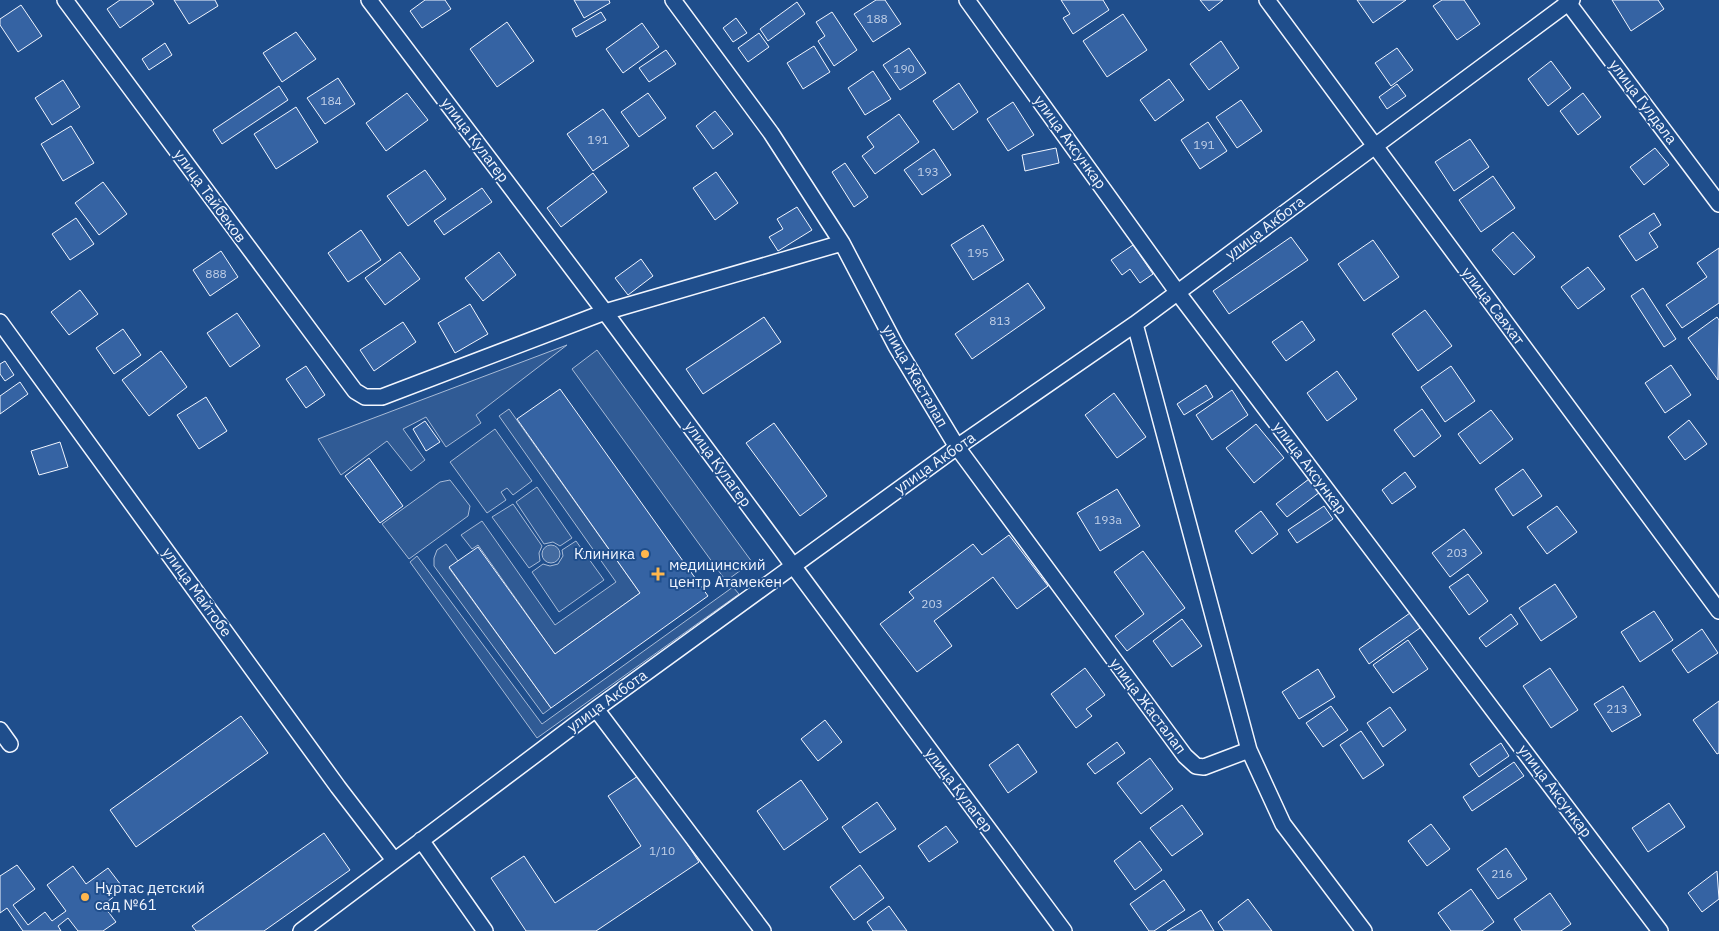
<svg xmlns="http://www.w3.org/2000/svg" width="1719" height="931" font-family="'IBM Plex Sans',sans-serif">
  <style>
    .built { fill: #305b95; stroke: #a8bbd7 }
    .water { fill: #446ba0; stroke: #a8bbd7 }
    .building { fill: #3563a3; stroke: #f2f6ff }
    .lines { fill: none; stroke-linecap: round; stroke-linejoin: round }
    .minor-casing { stroke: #f2f6ff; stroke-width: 18 }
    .minor { stroke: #1f4e8c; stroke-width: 15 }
    .poi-dot { fill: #ffb74d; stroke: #1f4e8c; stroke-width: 2 }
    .labels { text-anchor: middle; stroke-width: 4; stroke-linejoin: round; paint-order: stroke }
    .number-label { font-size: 12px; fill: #c3d1e8 }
    .street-label { font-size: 15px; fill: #f2f6ff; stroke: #1f4e8c }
    .poi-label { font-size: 15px; fill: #f2f6ff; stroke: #1f4e8c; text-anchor: start }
  </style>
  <rect width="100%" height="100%" fill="#1f4e8c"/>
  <path class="built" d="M 567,345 L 476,415 L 481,423 L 446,447 L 426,417 L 403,429 L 425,460 L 411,471 L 387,441 L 341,475 L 318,439 Z
    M 597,350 L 752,562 L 726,581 L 572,369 Z
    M 509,409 L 640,593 L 555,654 L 478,545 L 472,549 L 461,535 L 482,521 L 555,625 L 616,582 L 499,416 Z
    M 495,429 L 532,481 L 513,495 L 507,488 L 501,492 L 506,500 L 487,513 L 450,462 Z
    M 450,480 L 470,506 L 468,516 L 409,559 L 382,524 L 440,482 Z
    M 537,487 L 572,538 L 560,546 L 553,542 L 544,544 L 516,502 Z
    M 513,504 L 542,546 L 539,553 L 540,561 L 529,568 L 492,517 Z
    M 576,541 L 604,580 L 559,612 L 532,572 L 543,564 L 550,566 L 558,564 L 563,556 L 562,550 Z
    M 446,544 L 458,561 L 449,568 L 551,708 L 543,714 L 434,566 L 434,558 L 437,550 Z
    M 417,556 L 542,724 L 733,587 L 739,594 L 537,738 L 410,562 Z"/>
  <path class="water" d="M542 554a9 9 0 1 1 18 0a9 9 0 1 1-18 0Z"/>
  <path class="building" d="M 120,0 L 151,0 L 154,4 L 120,28 L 107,9 Z
    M 174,0 L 215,0 L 218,6 L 189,24 Z
    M 425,0 L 445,0 L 451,9 L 422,28 L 410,11 Z
    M 574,0 L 609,0 L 610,3 L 584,18 Z
    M 876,0 L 885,0 L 901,24 L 873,42 L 854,14 Z
    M 1061,0 L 1103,0 L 1109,10 L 1073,34 L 1063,18 L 1070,14 Z
    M 1200,0 L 1223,0 L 1209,11 Z
    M 1357,0 L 1406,0 L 1373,23 Z
    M 1442,0 L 1464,0 L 1480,24 L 1457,40 L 1433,6 Z
    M 1612,0 L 1658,0 L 1664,9 L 1631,31 Z
    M 797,2 L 805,14 L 768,41 L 760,29 Z
    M 21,5 L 42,36 L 18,52 L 0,25 L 0,19 Z
    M 601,12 L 606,20 L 576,37 L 572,29 Z
    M 832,12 L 857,50 L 834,66 L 818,41 L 825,36 L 816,22 Z
    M 1123,14 L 1147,50 L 1107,77 L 1083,41 Z
    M 736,18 L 747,33 L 733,42 L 723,28 Z
    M 507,22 L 534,61 L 497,87 L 470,49 Z
    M 642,23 L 659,47 L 623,73 L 606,49 Z
    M 296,32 L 316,59 L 282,82 L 263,53 Z
    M 759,33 L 769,47 L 748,62 L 738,48 Z
    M 1221,41 L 1239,68 L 1209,90 L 1190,64 Z
    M 165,43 L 172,55 L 149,70 L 142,59 Z
    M 814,46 L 830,72 L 803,89 L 787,63 Z
    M 909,48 L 926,73 L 900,90 L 883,65 Z
    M 1397,48 L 1413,70 L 1391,86 L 1375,63 Z
    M 666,50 L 676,64 L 649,82 L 639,68 Z
    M 1551,61 L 1571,88 L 1548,106 L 1528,79 Z
    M 873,71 L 891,99 L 865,115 L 848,88 Z
    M 338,78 L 355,104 L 325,124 L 307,98 Z
    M 1169,79 L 1184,100 L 1155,121 L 1140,100 Z
    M 63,80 L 80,107 L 52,125 L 35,98 Z
    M 959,83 L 978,112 L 953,130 L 933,101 Z
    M 1397,84 L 1406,96 L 1387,109 L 1379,97 Z
    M 279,86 L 288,100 L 222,144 L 213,130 Z
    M 407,93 L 428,120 L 386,151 L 366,123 Z
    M 648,93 L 666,118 L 639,137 L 621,112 Z
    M 1583,93 L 1601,117 L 1578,135 L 1560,111 Z
    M 1241,100 L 1262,131 L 1237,148 L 1216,117 Z
    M 1013,102 L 1034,135 L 1008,151 L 987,119 Z
    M 296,107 L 318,142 L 276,169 L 254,134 Z
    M 603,109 L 629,146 L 593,171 L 567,134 Z
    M 715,111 L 733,134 L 713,149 L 696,126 Z
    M 899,114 L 919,142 L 875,174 L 862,156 L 874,147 L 867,137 Z
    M 1208,122 L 1227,151 L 1200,169 L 1181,140 Z
    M 71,126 L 94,163 L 63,181 L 41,144 Z
    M 1470,139 L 1489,167 L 1454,191 L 1435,162 Z
    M 1056,148 L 1059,163 L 1025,171 L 1022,155 Z
    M 1655,148 L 1669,165 L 1644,185 L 1630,167 Z
    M 934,149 L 951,175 L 922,195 L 904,170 Z
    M 845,163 L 868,197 L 854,207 L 832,172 Z
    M 425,170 L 446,199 L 408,226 L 387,196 Z
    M 716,172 L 738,203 L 715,220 L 693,188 Z
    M 593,173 L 607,192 L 561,227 L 547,208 Z
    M 1493,176 L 1515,208 L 1481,232 L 1459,200 Z
    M 103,182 L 127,214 L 99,235 L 75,203 Z
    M 482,188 L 492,202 L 444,235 L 434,221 Z
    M 797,207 L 812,230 L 778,251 L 769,237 L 783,229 L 777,219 Z
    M 1654,213 L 1661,225 L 1649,233 L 1658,247 L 1636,261 L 1619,236 Z
    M 76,218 L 94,244 L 70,260 L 52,234 Z
    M 983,225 L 1004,260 L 973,280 L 951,245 Z
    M 361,230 L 381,260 L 348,282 L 328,253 Z
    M 1513,232 L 1535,257 L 1514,275 L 1492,250 Z
    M 1291,237 L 1308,260 L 1229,314 L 1213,291 Z
    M 1373,240 L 1399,277 L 1364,301 L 1338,264 Z
    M 1133,245 L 1153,274 L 1140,283 L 1130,269 L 1122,275 L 1111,260 Z
    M 1719,248 L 1719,303 L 1682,328 L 1666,305 L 1707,277 L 1697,263 Z
    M 221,251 L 238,277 L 210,296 L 193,270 Z
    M 400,252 L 420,279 L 385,305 L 365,278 Z
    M 499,252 L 516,275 L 483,301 L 465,278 Z
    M 641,259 L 653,276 L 628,295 L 615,278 Z
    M 1588,267 L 1605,289 L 1578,309 L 1561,287 Z
    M 1028,283 L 1045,308 L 972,359 L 955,334 Z
    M 1643,288 L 1676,339 L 1664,347 L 1631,296 Z
    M 80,290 L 98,314 L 69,335 L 51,312 Z
    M 470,304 L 488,334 L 455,353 L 438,323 Z
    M 1425,310 L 1452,346 L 1418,371 L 1392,334 Z
    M 237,313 L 260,346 L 230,367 L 207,333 Z
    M 764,317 L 781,342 L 703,394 L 686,369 Z
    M 1717,317 L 1719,320 L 1718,380 L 1688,338 Z
    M 1302,321 L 1315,340 L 1286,361 L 1272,342 Z
    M 403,322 L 416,342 L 374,371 L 360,350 Z
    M 123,329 L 141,355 L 114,374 L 96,348 Z
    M 161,351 L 187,387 L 149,416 L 122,380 Z
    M 5,361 L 14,375 L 5,381 L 0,374 L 0,364 Z
    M 1671,365 L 1691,395 L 1665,413 L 1645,383 Z
    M 306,366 L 325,395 L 306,408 L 286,379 Z
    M 1451,366 L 1475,401 L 1445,422 L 1421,387 Z
    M 1337,371 L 1357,399 L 1327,421 L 1307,393 Z
    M 20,382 L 28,394 L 0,414 L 0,396 Z
    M 1206,385 L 1213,397 L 1184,415 L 1177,404 Z
    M 560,389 L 708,596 L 551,708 L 449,567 L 478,547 L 555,654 L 640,593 L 517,419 Z
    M 1232,390 L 1248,415 L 1212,440 L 1196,415 Z
    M 1114,393 L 1146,437 L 1117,458 L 1085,415 Z
    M 206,397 L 227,431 L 199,449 L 177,415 Z
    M 1422,409 L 1441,436 L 1414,457 L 1394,430 Z
    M 1491,410 L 1513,439 L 1480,464 L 1458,434 Z
    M 1689,420 L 1707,444 L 1685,460 L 1668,437 Z
    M 425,421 L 440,442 L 426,451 L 413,429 Z
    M 774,423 L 827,496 L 800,516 L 746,443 Z
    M 1256,424 L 1284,458 L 1254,483 L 1226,448 Z
    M 60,442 L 68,467 L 39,475 L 31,451 Z
    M 369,458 L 403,506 L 380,523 L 345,476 Z
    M 1523,469 L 1542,496 L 1513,516 L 1495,489 Z
    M 1405,472 L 1416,487 L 1392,504 L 1382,490 Z
    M 1309,479 L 1320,492 L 1287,517 L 1276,504 Z
    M 1117,489 L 1140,526 L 1100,551 L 1077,513 Z
    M 1324,506 L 1333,519 L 1297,543 L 1288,530 Z
    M 1557,506 L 1577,532 L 1547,554 L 1527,527 Z
    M 1261,511 L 1278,534 L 1252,554 L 1235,531 Z
    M 1464,529 L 1482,553 L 1450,577 L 1432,553 Z
    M 1009,535 L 1048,586 L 1017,609 L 993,577 L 934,621 L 952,646 L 917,672 L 880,624 L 914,598 L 909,592 L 973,544 L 982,555 Z
    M 1143,551 L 1185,608 L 1127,651 L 1115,636 L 1144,614 L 1114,572 Z
    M 1468,574 L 1488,601 L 1469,615 L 1449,587 Z
    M 1555,584 L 1577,617 L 1541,641 L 1519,608 Z
    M 1654,611 L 1673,640 L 1640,662 L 1621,632 Z
    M 1410,613 L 1420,628 L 1369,664 L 1359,649 Z
    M 1511,614 L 1518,624 L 1486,647 L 1479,638 Z
    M 1182,619 L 1202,646 L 1172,667 L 1153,641 Z
    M 1702,629 L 1718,653 L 1688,673 L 1672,650 Z
    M 1408,640 L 1428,669 L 1393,693 L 1373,665 Z
    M 1085,668 L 1105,695 L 1086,709 L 1092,716 L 1076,728 L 1051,694 Z
    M 1550,668 L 1578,710 L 1551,728 L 1523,686 Z
    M 1318,669 L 1335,697 L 1299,719 L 1282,692 Z
    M 1623,686 L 1641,715 L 1612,732 L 1594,704 Z
    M 1719,701 L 1719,753 L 1717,754 L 1693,720 Z
    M 1331,706 L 1348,730 L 1323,747 L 1306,723 Z
    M 1390,707 L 1406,730 L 1383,747 L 1367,723 Z
    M 241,716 L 268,753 L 136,847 L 110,810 Z
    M 825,720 L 842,742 L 818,761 L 801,739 Z
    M 1361,731 L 1384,765 L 1363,779 L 1340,745 Z
    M 1117,742 L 1125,753 L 1095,774 L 1087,764 Z
    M 1501,743 L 1509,756 L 1479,777 L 1470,764 Z
    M 1018,744 L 1037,772 L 1008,793 L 989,765 Z
    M 1150,758 L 1173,789 L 1141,814 L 1117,783 Z
    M 1514,762 L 1524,776 L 1472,811 L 1463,797 Z
    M 641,774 L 699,862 L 596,931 L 526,931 L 491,878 L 524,856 L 555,903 L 641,846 L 608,796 Z
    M 801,780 L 828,819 L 784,850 L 757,811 Z
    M 877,802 L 896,829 L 860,853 L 842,827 Z
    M 1669,803 L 1685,827 L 1648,852 L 1632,828 Z
    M 1182,805 L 1203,834 L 1172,856 L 1150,828 Z
    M 1431,824 L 1450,849 L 1427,866 L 1408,841 Z
    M 946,826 L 958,842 L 929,862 L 918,846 Z
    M 324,833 L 350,870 L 264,931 L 196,931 L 192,926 Z
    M 1140,841 L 1162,870 L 1135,890 L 1114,861 Z
    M 1506,848 L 1527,879 L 1498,899 L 1477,869 Z
    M 17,865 L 35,889 L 13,905 L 28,925 L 45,912 L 52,921 L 66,911 L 47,885 L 73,866 L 86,884 L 108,868 L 124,889 L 103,905 L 116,922 L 103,931 L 78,931 L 68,918 L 58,926 L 61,931 L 23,931 L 7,908 L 0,913 L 0,876 Z
    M 860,865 L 884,898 L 854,920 L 830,887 Z
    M 1717,871 L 1719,899 L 1702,912 L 1688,893 Z
    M 1164,880 L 1185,910 L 1154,931 L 1149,931 L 1130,904 Z
    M 1471,889 L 1494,922 L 1482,931 L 1451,931 L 1438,913 Z
    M 1550,893 L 1571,924 L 1561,931 L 1522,931 L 1514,919 Z
    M 1248,899 L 1272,931 L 1224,931 L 1218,922 Z
    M 889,906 L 907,931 L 873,931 L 867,922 Z
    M 1201,910 L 1214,931 L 1167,931 Z"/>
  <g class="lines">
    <g class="minor-casing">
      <path id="minor" d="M 65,0 L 355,391 L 365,397 L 382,397 L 605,312 L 842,243
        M 369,0 L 605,312 L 1064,931
        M 673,0 L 771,133 L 842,243 L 896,346 L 957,447 L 1185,756 L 1196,766 L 1204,767 L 1249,750
        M 967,0 L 1178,293 L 1660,931
        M 1267,0 L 1719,611
        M 1566,0 L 1719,204
        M 0,322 L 338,787 L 394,860
        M 1135,324 L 1249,750 L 1283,824 L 1364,931
        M 596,709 L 763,931
        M 0,730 L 10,744
        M 421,840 L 485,931
        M 301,931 L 596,709 L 957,447 L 1135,324 L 1572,0"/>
    </g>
    <use href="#minor" class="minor"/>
  </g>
  <g class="poi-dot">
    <circle cx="645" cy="554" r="5"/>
    <path d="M655.5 566.5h5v5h5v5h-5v5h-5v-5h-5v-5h5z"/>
    <circle cx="85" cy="897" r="5"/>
  </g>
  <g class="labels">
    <g class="number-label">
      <text x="877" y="23">188</text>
      <text x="904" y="73">190</text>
      <text x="331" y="105">184</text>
      <text x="598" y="144">191</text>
      <text x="1204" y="149">191</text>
      <text x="928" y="176">193</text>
      <text x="978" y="257">195</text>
      <text x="216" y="278">888</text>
      <text x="1000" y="325">813</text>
      <text x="1108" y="524">193а</text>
      <text x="1457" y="557">203</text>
      <text x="932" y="608">203</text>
      <text x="1617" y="713">213</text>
      <text x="662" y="855">1/10</text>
      <text x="1502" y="878">216</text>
    </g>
    <g class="street-label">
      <text transform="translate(1643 102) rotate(53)" y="5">улица Гулдала</text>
      <text transform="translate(475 140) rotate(53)" y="5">улица Кулагер</text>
      <text transform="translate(1070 142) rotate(54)" y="5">улица Аксункар</text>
      <text transform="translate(210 196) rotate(54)" y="5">улица Тайбеков</text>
      <text transform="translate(1265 228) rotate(-37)" y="5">улица Акбота</text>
      <text transform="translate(1493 306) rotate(53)" y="5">улица Саяхат</text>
      <text transform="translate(915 376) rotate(60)" y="5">улица Жасталап</text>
      <text transform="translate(935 463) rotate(-35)" y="5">улица Акбота</text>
      <text transform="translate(718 464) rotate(54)" y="5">улица Кулагер</text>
      <text transform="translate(1310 468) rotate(53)" y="5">улица Аксункар</text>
      <text transform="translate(197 592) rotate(54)" y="5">улица Майтобе</text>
      <text transform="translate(607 701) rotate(-36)" y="5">улица Акбота</text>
      <text transform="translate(1148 706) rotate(53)" y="5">улица Жасталап</text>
      <text transform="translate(959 790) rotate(53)" y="5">улица Кулагер</text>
      <text transform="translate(1555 791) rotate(53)" y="5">улица Аксункар</text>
    </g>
    <g class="poi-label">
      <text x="635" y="559" text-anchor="end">Клиника</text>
      <text x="669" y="570">медицинский<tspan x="669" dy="17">центр Атамекен</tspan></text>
      <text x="95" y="893">Нұртас детский<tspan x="95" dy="17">сад №61</tspan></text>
    </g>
  </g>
</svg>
